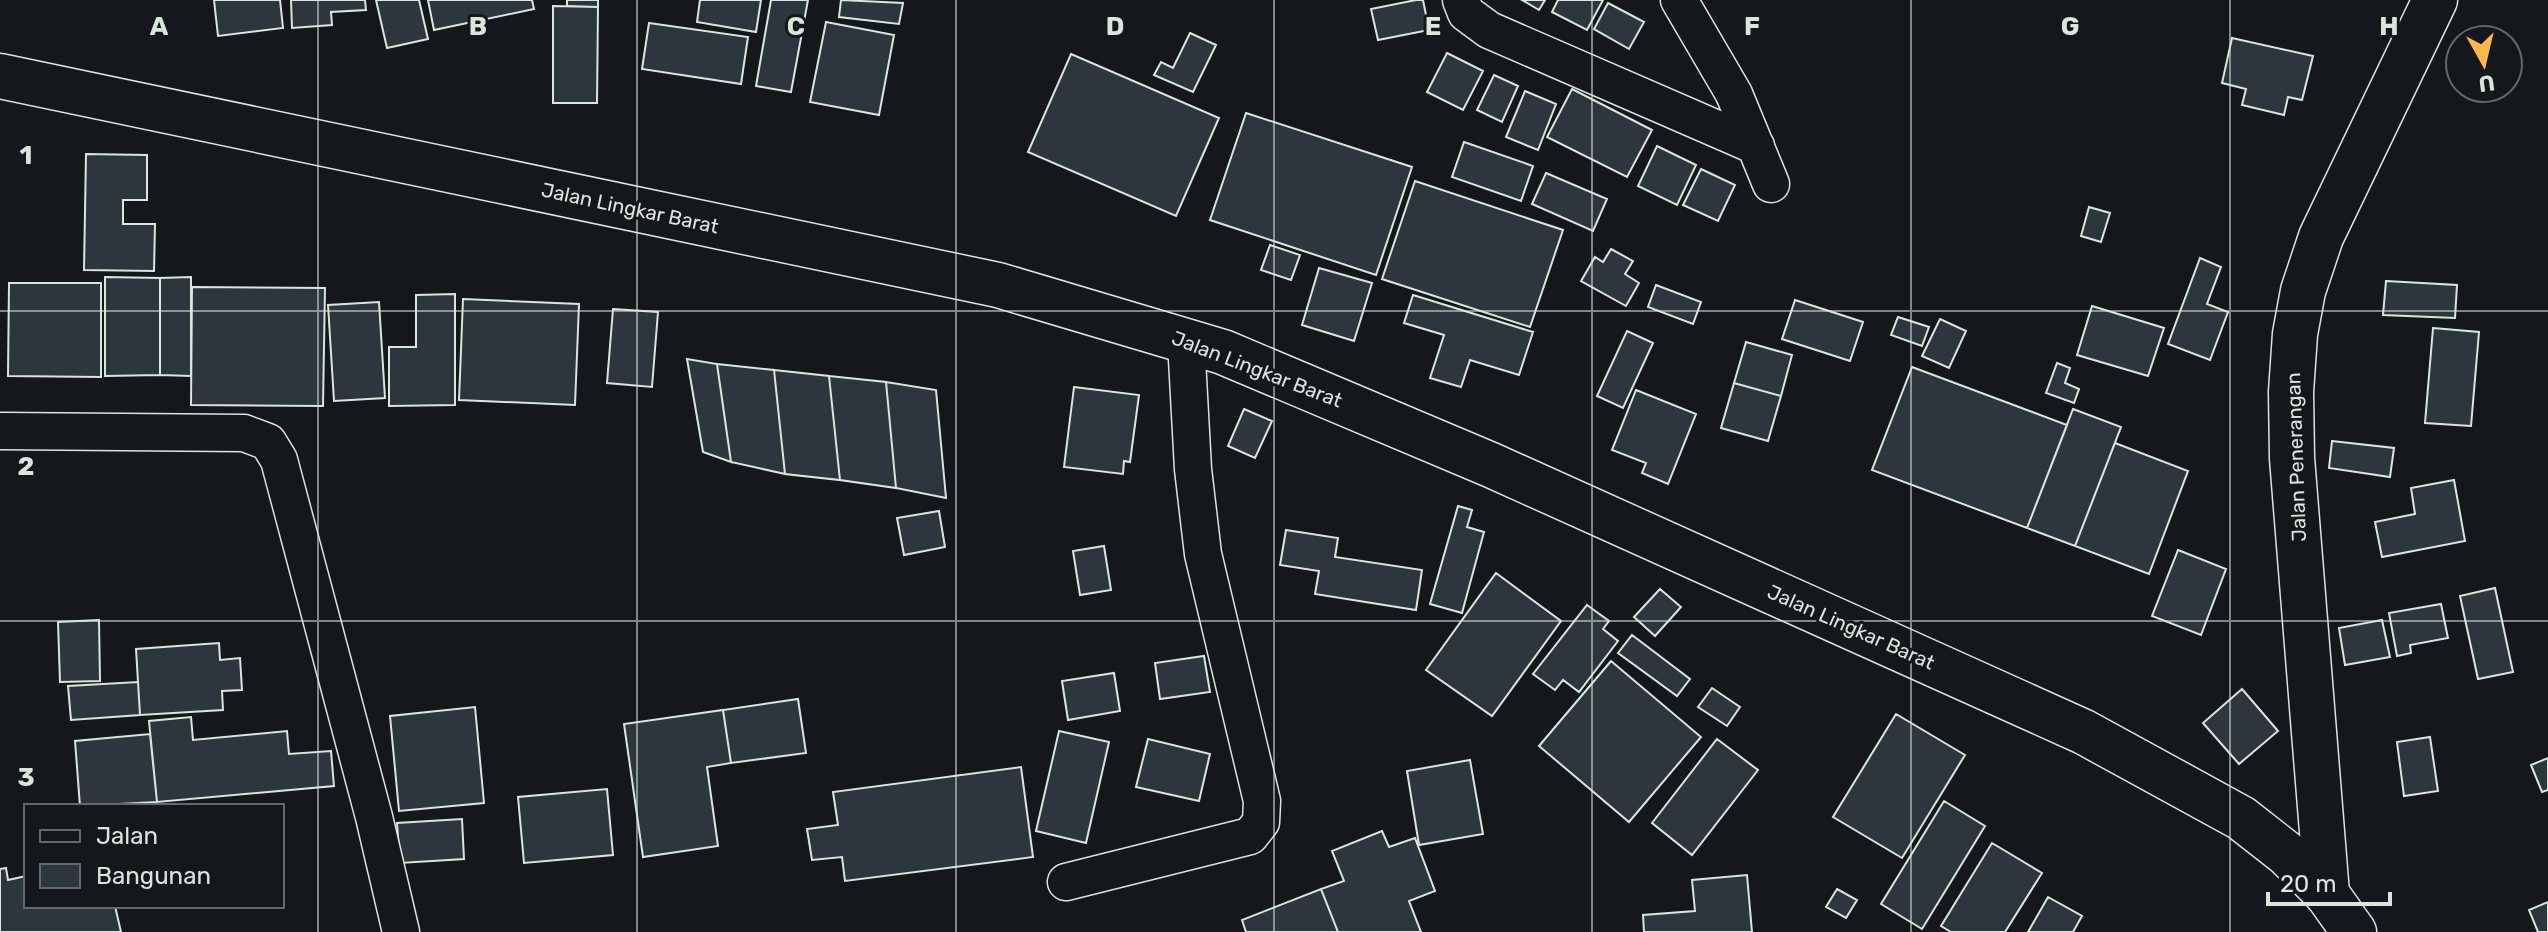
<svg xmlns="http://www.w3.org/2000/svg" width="2548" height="932" font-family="Rubik,sans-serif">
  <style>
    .building { fill: #2c363c; stroke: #d8e6dc; stroke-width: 2 }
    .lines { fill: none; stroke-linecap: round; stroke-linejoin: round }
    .street-casing { stroke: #d8e6dc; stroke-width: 39 }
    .secondary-casing { stroke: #d8e6dc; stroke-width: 47 }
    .highway-casing { stroke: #d8e6dc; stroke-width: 47 }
    .street { stroke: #14181c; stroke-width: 36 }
    .secondary { stroke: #14181c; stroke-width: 44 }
    .highway { stroke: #14181c; stroke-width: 44 }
    .grid { fill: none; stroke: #d8e6dc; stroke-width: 2; stroke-opacity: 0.55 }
    .labels { text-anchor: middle; stroke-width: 6; stroke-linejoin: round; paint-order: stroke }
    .street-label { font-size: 20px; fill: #d8e6dc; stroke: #14181c }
    .grid-label { font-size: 26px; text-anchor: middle; font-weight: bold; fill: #d8e6dc; stroke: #14181c; stroke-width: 6; stroke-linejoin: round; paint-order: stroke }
  </style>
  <rect width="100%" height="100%" fill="#14181c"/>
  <path class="building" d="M 214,0 L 280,0 L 283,28 L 218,36 Z
    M 291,0 L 365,0 L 366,10 L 331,12 L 332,25 L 292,28 Z
    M 376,0 L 419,0 L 428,39 L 387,48 Z
    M 428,0 L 532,0 L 534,9 L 434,30 Z
    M 567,0 L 598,0 L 598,7 L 567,6 Z
    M 700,0 L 761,0 L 756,32 L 697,22 Z
    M 771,0 L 808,0 L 791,92 L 756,86 Z
    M 841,0 L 903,3 L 899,24 L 839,17 Z
    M 1416,0 L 1423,0 L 1429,30 L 1378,40 L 1371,9 Z
    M 1522,0 L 1545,0 L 1539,10 Z
    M 1558,0 L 1603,0 L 1587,30 L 1552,12 Z
    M 1608,3 L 1644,22 L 1629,49 L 1594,29 Z
    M 553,6 L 598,7 L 597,103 L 553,103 Z
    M 826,22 L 894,35 L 879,115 L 810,102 Z
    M 649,23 L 748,37 L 741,84 L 642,69 Z
    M 1190,33 L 1216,45 L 1193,92 L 1154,75 L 1161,62 L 1173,68 Z
    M 2232,38 L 2313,56 L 2302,100 L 2288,97 L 2284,115 L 2242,105 L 2246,89 L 2222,83 Z
    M 1447,53 L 1483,71 L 1463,110 L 1427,92 Z
    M 1071,54 L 1219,118 L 1176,216 L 1028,152 Z
    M 1494,75 L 1518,86 L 1502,122 L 1477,110 Z
    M 1572,89 L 1652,130 L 1627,177 L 1547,137 Z
    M 1525,91 L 1556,104 L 1538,150 L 1506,137 Z
    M 1246,113 L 1412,167 L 1376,275 L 1210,220 Z
    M 1464,142 L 1533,166 L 1521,201 L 1452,177 Z
    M 1657,146 L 1696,165 L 1677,205 L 1638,186 Z
    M 86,154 L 147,155 L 147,200 L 123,200 L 123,224 L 155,224 L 154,271 L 84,270 Z
    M 1701,169 L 1735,185 L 1718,221 L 1683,205 Z
    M 1546,173 L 1607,199 L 1593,231 L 1532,204 Z
    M 1415,181 L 1563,230 L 1530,327 L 1382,279 Z
    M 2089,207 L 2110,213 L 2101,242 L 2081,236 Z
    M 1270,245 L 1300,255 L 1291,280 L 1261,270 Z
    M 1611,249 L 1633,261 L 1625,274 L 1639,283 L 1626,306 L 1581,281 L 1595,257 L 1603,262 Z
    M 2200,258 L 2221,267 L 2207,304 L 2228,312 L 2210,360 L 2168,344 Z
    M 1319,268 L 1372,283 L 1354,341 L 1302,325 Z
    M 105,277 L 160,278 L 160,375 L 105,376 Z
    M 191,277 L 191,376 L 160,375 L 160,278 Z
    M 2386,281 L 2457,285 L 2455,318 L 2383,315 Z
    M 9,283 L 101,283 L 101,377 L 8,376 Z
    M 1656,285 L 1701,302 L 1693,324 L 1648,307 Z
    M 192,287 L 325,288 L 323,406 L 191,405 Z
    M 455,294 L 455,405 L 389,406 L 389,347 L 416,347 L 416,295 Z
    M 1413,295 L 1533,332 L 1519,375 L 1470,360 L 1461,387 L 1430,378 L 1444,335 L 1404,323 Z
    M 463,299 L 579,304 L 575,405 L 459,400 Z
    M 1795,300 L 1863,322 L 1850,361 L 1782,339 Z
    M 379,302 L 385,398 L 334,401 L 328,305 Z
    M 2092,306 L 2164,328 L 2148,376 L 2077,355 Z
    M 613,309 L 658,312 L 652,387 L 607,383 Z
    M 1898,317 L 1929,327 L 1922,346 L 1891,335 Z
    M 1940,319 L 1966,331 L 1949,368 L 1922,356 Z
    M 2433,328 L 2479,332 L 2471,426 L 2425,423 Z
    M 1627,331 L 1653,343 L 1623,408 L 1597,396 Z
    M 1746,342 L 1792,355 L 1781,396 L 1734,383 Z
    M 687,359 L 717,364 L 731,462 L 703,452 Z
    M 2057,363 L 2070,368 L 2065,383 L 2079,389 L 2074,403 L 2046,393 Z
    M 717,364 L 774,370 L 785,474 L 731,462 Z
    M 1912,367 L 2067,425 L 2027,528 L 1872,470 Z
    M 774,370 L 829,376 L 840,480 L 785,474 Z
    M 829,376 L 886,382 L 896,488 L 840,480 Z
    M 886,382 L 936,390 L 946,498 L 896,488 Z
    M 1734,383 L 1781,396 L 1768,441 L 1721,428 Z
    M 1074,387 L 1139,395 L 1130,462 L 1124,461 L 1123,474 L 1064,467 Z
    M 1636,390 L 1696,414 L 1668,484 L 1642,473 L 1646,463 L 1612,450 Z
    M 1244,409 L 1272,421 L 1255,458 L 1228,446 Z
    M 2073,409 L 2121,427 L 2075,546 L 2027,528 Z
    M 2332,441 L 2394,448 L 2390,477 L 2329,468 Z
    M 2115,443 L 2188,471 L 2149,574 L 2075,546 Z
    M 2454,480 L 2465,541 L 2382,557 L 2375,522 L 2415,514 L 2411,488 Z
    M 1458,506 L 1472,510 L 1467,527 L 1484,532 L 1462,613 L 1430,604 Z
    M 939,511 L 945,547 L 904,555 L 897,518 Z
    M 1286,530 L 1338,538 L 1335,557 L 1422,570 L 1416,610 L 1315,594 L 1319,571 L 1280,565 Z
    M 1104,546 L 1111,590 L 1080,595 L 1073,551 Z
    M 2178,550 L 2226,569 L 2201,635 L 2152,616 Z
    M 1496,573 L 1561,621 L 1492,716 L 1426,670 Z
    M 2495,588 L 2513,672 L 2478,679 L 2460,596 Z
    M 1660,589 L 1681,607 L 1655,636 L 1634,617 Z
    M 2441,604 L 2448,638 L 2410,645 L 2411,653 L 2397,656 L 2389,613 Z
    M 1587,605 L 1609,621 L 1603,629 L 1618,641 L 1579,692 L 1563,680 L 1555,690 L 1533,674 Z
    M 99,620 L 100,681 L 60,682 L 58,622 Z
    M 2382,620 L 2390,657 L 2345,665 L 2339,628 Z
    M 1632,635 L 1690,679 L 1677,696 L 1618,653 Z
    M 219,643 L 220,660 L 240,658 L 242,690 L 222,691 L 223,710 L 140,715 L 136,649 Z
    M 1204,656 L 1210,692 L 1160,699 L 1155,663 Z
    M 1611,661 L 1701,737 L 1629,822 L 1539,746 Z
    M 1114,673 L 1120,711 L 1068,720 L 1062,681 Z
    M 138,682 L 140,715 L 71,720 L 68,686 Z
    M 1712,688 L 1740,707 L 1727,726 L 1698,707 Z
    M 2242,689 L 2278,731 L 2239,764 L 2203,723 Z
    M 798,699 L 806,753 L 731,763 L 723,710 Z
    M 475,707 L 484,803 L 399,811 L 390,716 Z
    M 723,710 L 731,763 L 707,767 L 718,846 L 643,857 L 624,724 Z
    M 1896,714 L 1965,755 L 1902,858 L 1833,817 Z
    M 191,717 L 193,740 L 287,731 L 289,754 L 331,751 L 334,786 L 157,802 L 149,721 Z
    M 1059,731 L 1109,742 L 1086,843 L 1036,831 Z
    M 150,734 L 157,802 L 80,806 L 75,741 Z
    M 2430,737 L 2438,791 L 2404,796 L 2397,742 Z
    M 1148,739 L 1210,754 L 1199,801 L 1136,787 Z
    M 1717,739 L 1758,770 L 1692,855 L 1652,823 Z
    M 2548,758 L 2548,790 L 2542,792 L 2531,765 Z
    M 1470,760 L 1483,834 L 1419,845 L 1407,771 Z
    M 1021,767 L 1033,857 L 845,881 L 842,857 L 812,860 L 807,829 L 838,825 L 833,792 Z
    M 607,789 L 613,855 L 524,863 L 518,797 Z
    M 1944,801 L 1985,826 L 1922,929 L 1881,904 Z
    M 462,819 L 464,859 L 400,863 L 397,823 Z
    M 1382,831 L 1389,847 L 1415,838 L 1435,891 L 1409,901 L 1421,932 L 1338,932 L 1321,889 L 1344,881 L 1332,851 Z
    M 1992,843 L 2042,873 L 2005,932 L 1951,932 L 1941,926 Z
    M 6,868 L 8,880 L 26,876 L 26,906 L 115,906 L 121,932 L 0,932 L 0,869 Z
    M 1747,875 L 1752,932 L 1644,932 L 1643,915 L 1695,911 L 1692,880 Z
    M 1321,889 L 1338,932 L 1246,932 L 1242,920 Z
    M 1837,889 L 1857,900 L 1846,918 L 1826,907 Z
    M 2048,897 L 2082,916 L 2073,932 L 2028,932 Z
    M 2548,902 L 2548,932 L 2538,932 L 2529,910 Z"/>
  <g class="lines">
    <g class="street-casing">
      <path id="street" d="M 1461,0 L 1466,13 L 1489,30 L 1756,146
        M 1679,0 L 1734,94 L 1771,184
        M 0,431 L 244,433 L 268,442 L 279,460 L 374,817 L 401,932
        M 1066,882 L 1250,836 L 1261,822 L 1262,801 L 1203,554 L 1193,469 L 1186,341"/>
    </g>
    <g class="secondary-casing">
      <path id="secondary" d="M 2327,894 L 2292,458 L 2291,392 L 2295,334 L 2303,291 L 2321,237 L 2435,0"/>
    </g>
    <g class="highway-casing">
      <path id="highway" d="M 0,76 L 998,285 L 1223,352 L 1491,465 L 2084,732 L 2241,818 L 2287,854 L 2327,894 L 2354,932"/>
    </g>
    <use href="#street" class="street"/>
    <use href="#secondary" class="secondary"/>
    <use href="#highway" class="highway"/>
  </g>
  <path class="grid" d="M 318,0 L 318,932M 637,0 L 637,932M 956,0 L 956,932M 1274,0 L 1274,932M 1592,0 L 1592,932M 1911,0 L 1911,932M 2230,0 L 2230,932M 0,311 L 2548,311M 0,621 L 2548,621"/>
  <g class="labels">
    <g class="street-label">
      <text transform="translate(630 208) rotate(12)" y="7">Jalan Lingkar Barat</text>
      <text transform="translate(1257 369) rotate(21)" y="7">Jalan Lingkar Barat</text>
      <text transform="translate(2296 457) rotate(-92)" y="7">Jalan Penerangan</text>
      <text transform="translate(1851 627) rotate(24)" y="7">Jalan Lingkar Barat</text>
    </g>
  </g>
  <g class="grid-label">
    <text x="159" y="35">A</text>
    <text x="478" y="35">B</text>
    <text x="796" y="35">C</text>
    <text x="1115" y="35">D</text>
    <text x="1433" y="35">E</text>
    <text x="1752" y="35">F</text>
    <text x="2070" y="35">G</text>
    <text x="2389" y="35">H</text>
    <text x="26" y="164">1</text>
    <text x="26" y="475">2</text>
    <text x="26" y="786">3</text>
  </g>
  <rect x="24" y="804" width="260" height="104" fill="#14181c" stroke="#626a69" stroke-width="2"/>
  <rect x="40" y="830" width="40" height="12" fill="#14181c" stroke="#626a69" stroke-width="2"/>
  <text x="96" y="844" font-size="24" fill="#d8e6dc">Jalan</text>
  <rect x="40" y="864" width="40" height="24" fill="#2c363c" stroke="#626a69" stroke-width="2"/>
  <text x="96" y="884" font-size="24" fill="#d8e6dc">Bangunan</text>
  <g transform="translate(2484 64) rotate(172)"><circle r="38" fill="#14181c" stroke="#626a69" stroke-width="2"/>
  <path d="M0-6L14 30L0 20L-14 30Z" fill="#ffb74d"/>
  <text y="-12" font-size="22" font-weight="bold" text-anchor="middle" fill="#d8e6dc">U</text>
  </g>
  <path d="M2268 892v12h122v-12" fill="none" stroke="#d8e6dc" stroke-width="4"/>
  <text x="2280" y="892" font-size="24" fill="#d8e6dc" stroke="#14181c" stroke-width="6" paint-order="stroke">20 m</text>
</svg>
